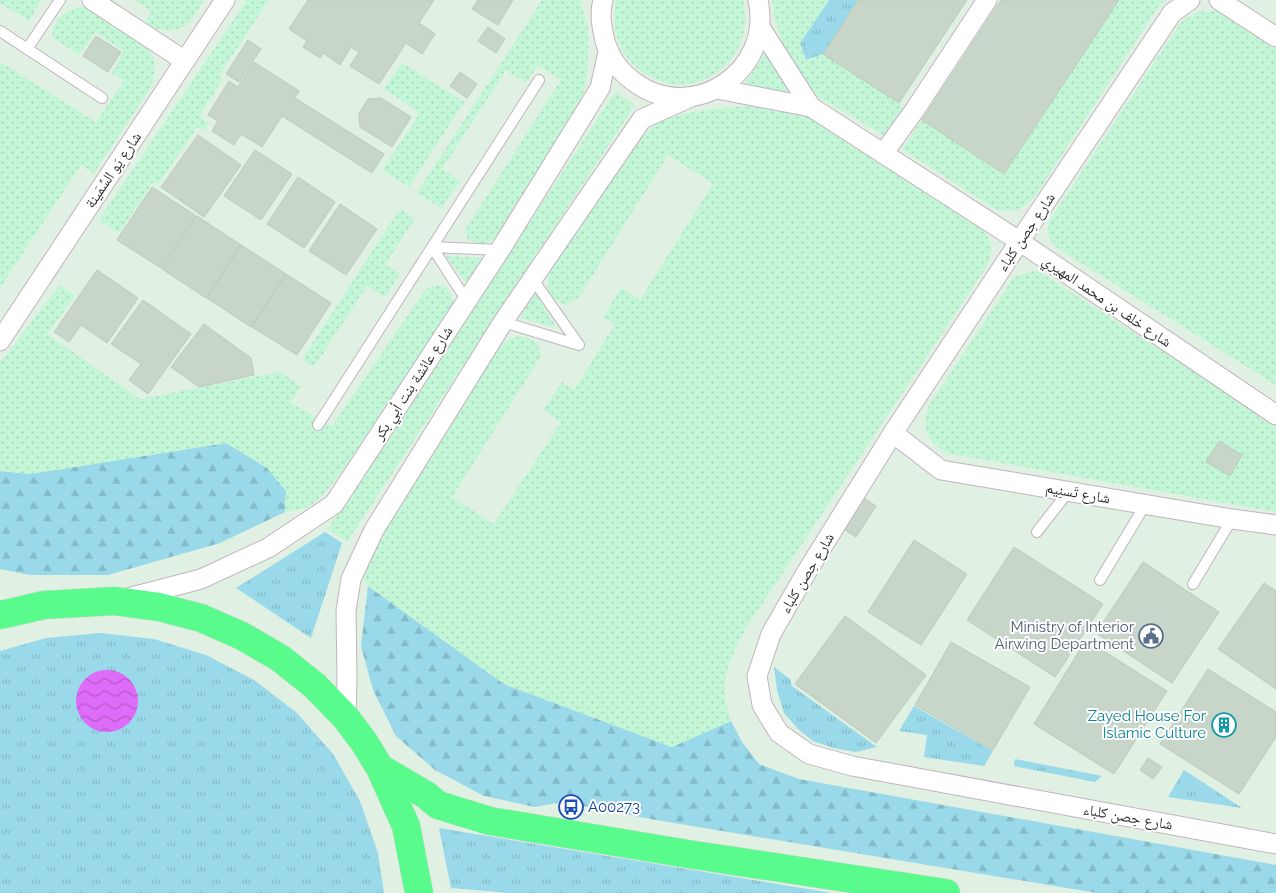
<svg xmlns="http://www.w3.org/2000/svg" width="1276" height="893" font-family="Raleway,'Noto Naskh Arabic',sans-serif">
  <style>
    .grass { fill: url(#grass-tufts) }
    .forest { fill: url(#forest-firs) }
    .sand { fill: url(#sand-dots) }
    .water { fill: url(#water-waves) }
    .building { fill: #c8d6ca; stroke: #b9ccbc }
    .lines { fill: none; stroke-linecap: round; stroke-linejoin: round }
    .lane-casing { stroke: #c2b4bd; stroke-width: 12 }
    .street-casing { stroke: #c2b4bd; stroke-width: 21 }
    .primary-casing { stroke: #d5d5d5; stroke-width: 29 }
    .lane { stroke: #fff; stroke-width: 10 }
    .street { stroke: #fff; stroke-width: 19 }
    .primary { stroke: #59fc8c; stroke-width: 28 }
    .labels { text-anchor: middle; stroke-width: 4; stroke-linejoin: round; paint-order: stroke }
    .street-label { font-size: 15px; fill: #2e2e2e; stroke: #fff }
    .service-label { font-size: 15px; fill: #4e5e75; stroke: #fff; text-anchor: end }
    .culture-label { font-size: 15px; fill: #0d838f; stroke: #fff; text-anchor: end }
    .transit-label { font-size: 15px; fill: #164399; stroke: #fff; text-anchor: start }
  </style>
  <defs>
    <pattern id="grass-tufts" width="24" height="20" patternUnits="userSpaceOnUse" patternTransform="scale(1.25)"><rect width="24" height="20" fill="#99d9ea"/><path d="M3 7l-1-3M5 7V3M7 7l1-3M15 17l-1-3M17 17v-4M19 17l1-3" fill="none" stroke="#84bbc9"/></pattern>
    <pattern id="forest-firs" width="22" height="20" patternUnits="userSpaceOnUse" patternTransform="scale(1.25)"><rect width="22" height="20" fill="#99d9ea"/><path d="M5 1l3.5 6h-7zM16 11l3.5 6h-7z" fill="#84bbc9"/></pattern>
    <pattern id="sand-dots" width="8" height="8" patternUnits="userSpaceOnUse" patternTransform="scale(1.25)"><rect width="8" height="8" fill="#c2f6d6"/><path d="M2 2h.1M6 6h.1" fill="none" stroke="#a7d3b8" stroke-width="1.8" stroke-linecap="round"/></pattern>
    <pattern id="water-waves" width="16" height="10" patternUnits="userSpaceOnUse" patternTransform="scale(1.25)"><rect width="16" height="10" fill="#df6cf9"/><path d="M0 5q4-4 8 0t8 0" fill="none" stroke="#b559ca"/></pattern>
  </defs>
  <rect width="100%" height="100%" fill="#e0f0e2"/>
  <path class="grass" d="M 829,0 L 858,0 L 823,54 L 806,60 L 800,43 Z
    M 325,532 L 342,543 L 311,638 L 236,588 Z
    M 100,633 L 154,639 L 206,655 L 254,680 L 297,713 L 333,754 L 360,801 L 378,853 L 384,893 L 0,893 L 0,651 L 46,638 Z
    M 774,667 L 790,679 L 792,686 L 877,747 L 856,752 L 833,748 L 813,741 L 798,729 L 784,713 L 777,690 Z
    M 914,706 L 993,751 L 984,766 L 924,757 L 927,735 L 899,731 Z
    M 1015,759 L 1102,776 L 1095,782 L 1014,766 Z
    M 1184,770 L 1242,808 L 1168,797 Z
    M 439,828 L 832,893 L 511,893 L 451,888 Z"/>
  <path class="forest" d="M 226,443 L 267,468 L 286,491 L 285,512 L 220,543 L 108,575 L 30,575 L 0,569 L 0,471 L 30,474 Z
    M 368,586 L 504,684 L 672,747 L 731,721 L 742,742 L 759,764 L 799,779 L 1276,865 L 1276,893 L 1097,893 L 656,820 L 562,802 L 535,807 L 484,796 L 435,770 L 396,736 L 373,690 L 361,646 Z"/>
  <path class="sand" d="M 0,0 L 41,0 L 29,21 L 0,3 Z
    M 134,0 L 204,0 C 199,7 195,15 190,21 C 180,33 161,32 148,25 L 147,19 L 151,11 Z
    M 247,0 L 269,0 L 219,76 L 223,79 L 199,116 L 209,123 L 204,131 L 197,127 L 158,185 L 153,182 L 119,233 L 99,220 Z
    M 542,0 L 580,0 L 588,28 L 588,55 L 586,83 L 577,116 L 495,239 C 484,245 480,245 468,240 L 465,230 L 561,80 L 538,65 L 526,83 L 506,70 L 442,169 L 460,181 L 441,208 L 417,193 Z
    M 616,0 L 743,0 C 744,7 746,16 745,23 C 742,61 708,89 670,84 C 666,83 662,81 659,80 C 625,69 608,35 616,0 Z
    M 772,0 L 829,0 L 800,43 L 806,60 L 823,54 L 899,103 L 903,108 L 883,135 L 814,94 L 801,80 L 790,64 L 775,21 Z
    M 1119,0 L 1165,0 L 1160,4 L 1037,193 C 1024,209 1018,211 998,211 L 902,149 L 922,120 L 1004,174 Z
    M 82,7 L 90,7 L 145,44 L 153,57 L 155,71 L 151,87 L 94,173 L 81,165 L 0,288 L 0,62 L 96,122 L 124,81 L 112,73 L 124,51 L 96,32 L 79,55 L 52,37 C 53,19 64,10 82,7 Z
    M 1216,11 L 1231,14 L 1276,45 L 1276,385 L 1059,249 C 1046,238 1044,229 1054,214 L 1182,21 L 1198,12 Z
    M 766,52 L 790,93 L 743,87 Z
    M 402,63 L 464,102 L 409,187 L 382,170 L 420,113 L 384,89 Z
    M 615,92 L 635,105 L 347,542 L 328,529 Z
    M 751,106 L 808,117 L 983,230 C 994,244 993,249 987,266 L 746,628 C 738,644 726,665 725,683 C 724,696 727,709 731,721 L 672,747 L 504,684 L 368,586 L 360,572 L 367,555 L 502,344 C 516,334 525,334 538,344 L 541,356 L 452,497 L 494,524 L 561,422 L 543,410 L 562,382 L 575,389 L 615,324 L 603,317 L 621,288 L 640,300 L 713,184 L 668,155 L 579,297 L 566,305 C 546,297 545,286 551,266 L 641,137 C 646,133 650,128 656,125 C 678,110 725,108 751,106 Z
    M 400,209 L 415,219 L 385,264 L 400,274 L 385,297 L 367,286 L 314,367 L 302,359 Z
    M 446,256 L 484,258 L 467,284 Z
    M 1037,270 L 1276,425 L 1276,512 L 946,453 C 926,439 923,431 928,407 L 1014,277 Z
    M 60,285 L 75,296 L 47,334 L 140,399 L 280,372 L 301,386 L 290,403 L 332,426 L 426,289 C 443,282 449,286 454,303 L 344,469 L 324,494 L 307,508 L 285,512 L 286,491 L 267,468 L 226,443 L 30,474 L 0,471 L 0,363 Z
    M 535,293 L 557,328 L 520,318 Z"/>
  <path class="water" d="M76 701a31 31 0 1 1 62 0a31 31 0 1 1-62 0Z"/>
  <path class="building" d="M 308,0 L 434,0 L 419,23 L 435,34 L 422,54 L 406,43 L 379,84 L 350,66 L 359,52 L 351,47 L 340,65 L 323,53 L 320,58 L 303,47 L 307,41 L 289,29 Z
    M 478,0 L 513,0 L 498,25 L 472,9 Z
    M 858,0 L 967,0 L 899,103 L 823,54 Z
    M 1001,0 L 1119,0 L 1004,174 L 922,120 Z
    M 488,27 L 505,39 L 496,53 L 478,41 Z
    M 96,36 L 121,52 L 108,72 L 83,56 Z
    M 248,40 L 261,49 L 239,82 L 226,74 Z
    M 254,62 L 299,91 L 295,98 L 384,154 L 372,173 L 282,116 L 262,147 L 241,134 L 234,145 L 212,131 L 218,121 L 208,115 L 229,81 L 238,87 Z
    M 460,72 L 477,84 L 467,98 L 450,86 Z
    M 381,98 L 411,117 L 392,147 L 360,127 L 359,114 L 368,99 Z
    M 198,135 L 241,165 L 204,217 L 161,187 Z
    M 255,150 L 292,174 L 261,220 L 224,196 Z
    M 298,177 L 335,202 L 304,248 L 267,224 Z
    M 152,187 L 196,216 L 161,268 L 117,240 Z
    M 340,204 L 377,229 L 346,275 L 309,251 Z
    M 197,216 L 241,245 L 206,298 L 162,269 Z
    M 241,245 L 286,274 L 251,327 L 207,298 Z
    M 97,270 L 138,298 L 107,343 L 81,325 L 69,342 L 54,332 Z
    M 286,274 L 331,303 L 297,355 L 252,327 Z
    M 143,300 L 191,334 L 148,394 L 129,380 L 141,364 L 111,344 Z
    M 204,324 L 251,358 L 254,375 L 199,387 L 171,367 Z
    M 1219,441 L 1242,455 L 1230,476 L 1206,462 Z
    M 862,497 L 876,506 L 856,537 L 842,528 Z
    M 914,540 L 967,574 L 921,645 L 868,612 Z
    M 1014,547 L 1103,604 L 1055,677 L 967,620 Z
    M 1143,562 L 1219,612 L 1172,683 L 1096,633 Z
    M 1264,583 L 1276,591 L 1276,689 L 1218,649 Z
    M 845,616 L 926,675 L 876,743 L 795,684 Z
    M 1086,640 L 1167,691 L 1114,774 L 1034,724 Z
    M 951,642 L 1030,687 L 993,750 L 915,705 Z
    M 1208,669 L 1276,712 L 1276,737 L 1239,794 L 1160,744 Z
    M 1148,758 L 1162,767 L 1153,779 L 1140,770 Z"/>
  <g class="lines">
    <g class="lane-casing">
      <path id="lane" d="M 0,31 L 102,98
        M 27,49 L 60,0
        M 432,247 L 500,250
        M 432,247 L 467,301
        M 532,278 L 579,345
        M 503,322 L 579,345
        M 318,425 L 539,80
        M 1037,532 L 1068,492
        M 1100,580 L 1145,505
        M 1193,584 L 1232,519"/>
    </g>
    <g class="street-casing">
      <path id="street" d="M 92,0 L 185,61
        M 603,0 C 599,14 602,28 605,41 C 610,58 619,71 633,81 C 691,126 774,72 758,0
        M 1190,0 L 1172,13 L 1031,224 L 893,433 L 806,573 L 771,634 L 757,676 L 762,705 L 779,733 L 809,754 L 852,766 L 1276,844
        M 1219,0 L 1276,37
        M 760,27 L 811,107
        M 717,89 L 811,107 L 1019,241 L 1276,415
        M 883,154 L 914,111 L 987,0
        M 0,341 L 225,0
        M 893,433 L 941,470 L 1232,519 L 1276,525
        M 128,598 L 201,579 L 268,548 L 334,504 L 500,250 L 600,88 L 608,52
        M 346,718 L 347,679 L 346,611 L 351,579 L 374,530 L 503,322 L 642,119 L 691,97"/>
    </g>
    <g class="primary-casing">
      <path id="primary" d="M 0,615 L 44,605 L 114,601 L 159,607 L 201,618 L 242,636 L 280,658 L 315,686 L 346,718 L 364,742 L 380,768 L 406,826 L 419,893
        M 380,768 L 426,795 L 438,805 L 490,821 L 688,854 L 946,893"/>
    </g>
    <use href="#lane" class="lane"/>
    <use href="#street" class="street"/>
    <use href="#primary" class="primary"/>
  </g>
  <defs>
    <g id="civic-ring" transform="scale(1.25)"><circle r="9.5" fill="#fff" stroke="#5c6f8a" stroke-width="1.5"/><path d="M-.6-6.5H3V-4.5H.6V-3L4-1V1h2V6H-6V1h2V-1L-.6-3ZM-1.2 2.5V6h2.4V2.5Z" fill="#5c6f8a"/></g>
    <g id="building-ring" transform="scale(1.25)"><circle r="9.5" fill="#fff" stroke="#0f9aa8" stroke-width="1.5"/><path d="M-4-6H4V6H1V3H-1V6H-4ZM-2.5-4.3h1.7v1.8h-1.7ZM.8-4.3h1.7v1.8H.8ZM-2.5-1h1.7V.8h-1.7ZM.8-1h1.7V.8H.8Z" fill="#0f9aa8"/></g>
    <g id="bus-ring" transform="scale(1.25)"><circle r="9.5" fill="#fff" stroke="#1a4fb4" stroke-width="1.5"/><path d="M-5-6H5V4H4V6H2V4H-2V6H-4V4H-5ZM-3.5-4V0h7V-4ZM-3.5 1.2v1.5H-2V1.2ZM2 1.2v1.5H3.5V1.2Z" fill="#1a4fb4"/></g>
  </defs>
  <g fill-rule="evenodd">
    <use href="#civic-ring" x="1151" y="636"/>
    <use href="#building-ring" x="1224" y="725"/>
    <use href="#bus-ring" x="571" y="807"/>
  </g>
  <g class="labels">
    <g class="street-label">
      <text transform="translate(113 170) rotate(-56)" y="5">شارع يَو السِّمَينة</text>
      <text transform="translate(1026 232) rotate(-56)" y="5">شارع حِصن كلباء</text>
      <text transform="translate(1107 301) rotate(34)" y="5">شارع خلف بن محمد المهيري</text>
      <text transform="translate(413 383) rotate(-57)" y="5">شارع عائشة بنت أبي بكر</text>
      <text transform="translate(1078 493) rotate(10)" y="5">شارع تَسنِيم</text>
      <text transform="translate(807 573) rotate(-59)" y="5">شارع حِصن كلباء</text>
      <text transform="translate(1128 817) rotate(10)" y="5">شارع حِصن كلباء</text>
    </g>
    <g class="service-label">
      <text x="1134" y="632">Ministry of Interior<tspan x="1134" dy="17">Airwing Department</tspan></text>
    </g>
    <g class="culture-label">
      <text x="1206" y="721">Zayed House For<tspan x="1206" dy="17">Islamic Culture</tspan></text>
    </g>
    <g class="transit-label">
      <text x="588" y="812">A00273</text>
    </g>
  </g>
</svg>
